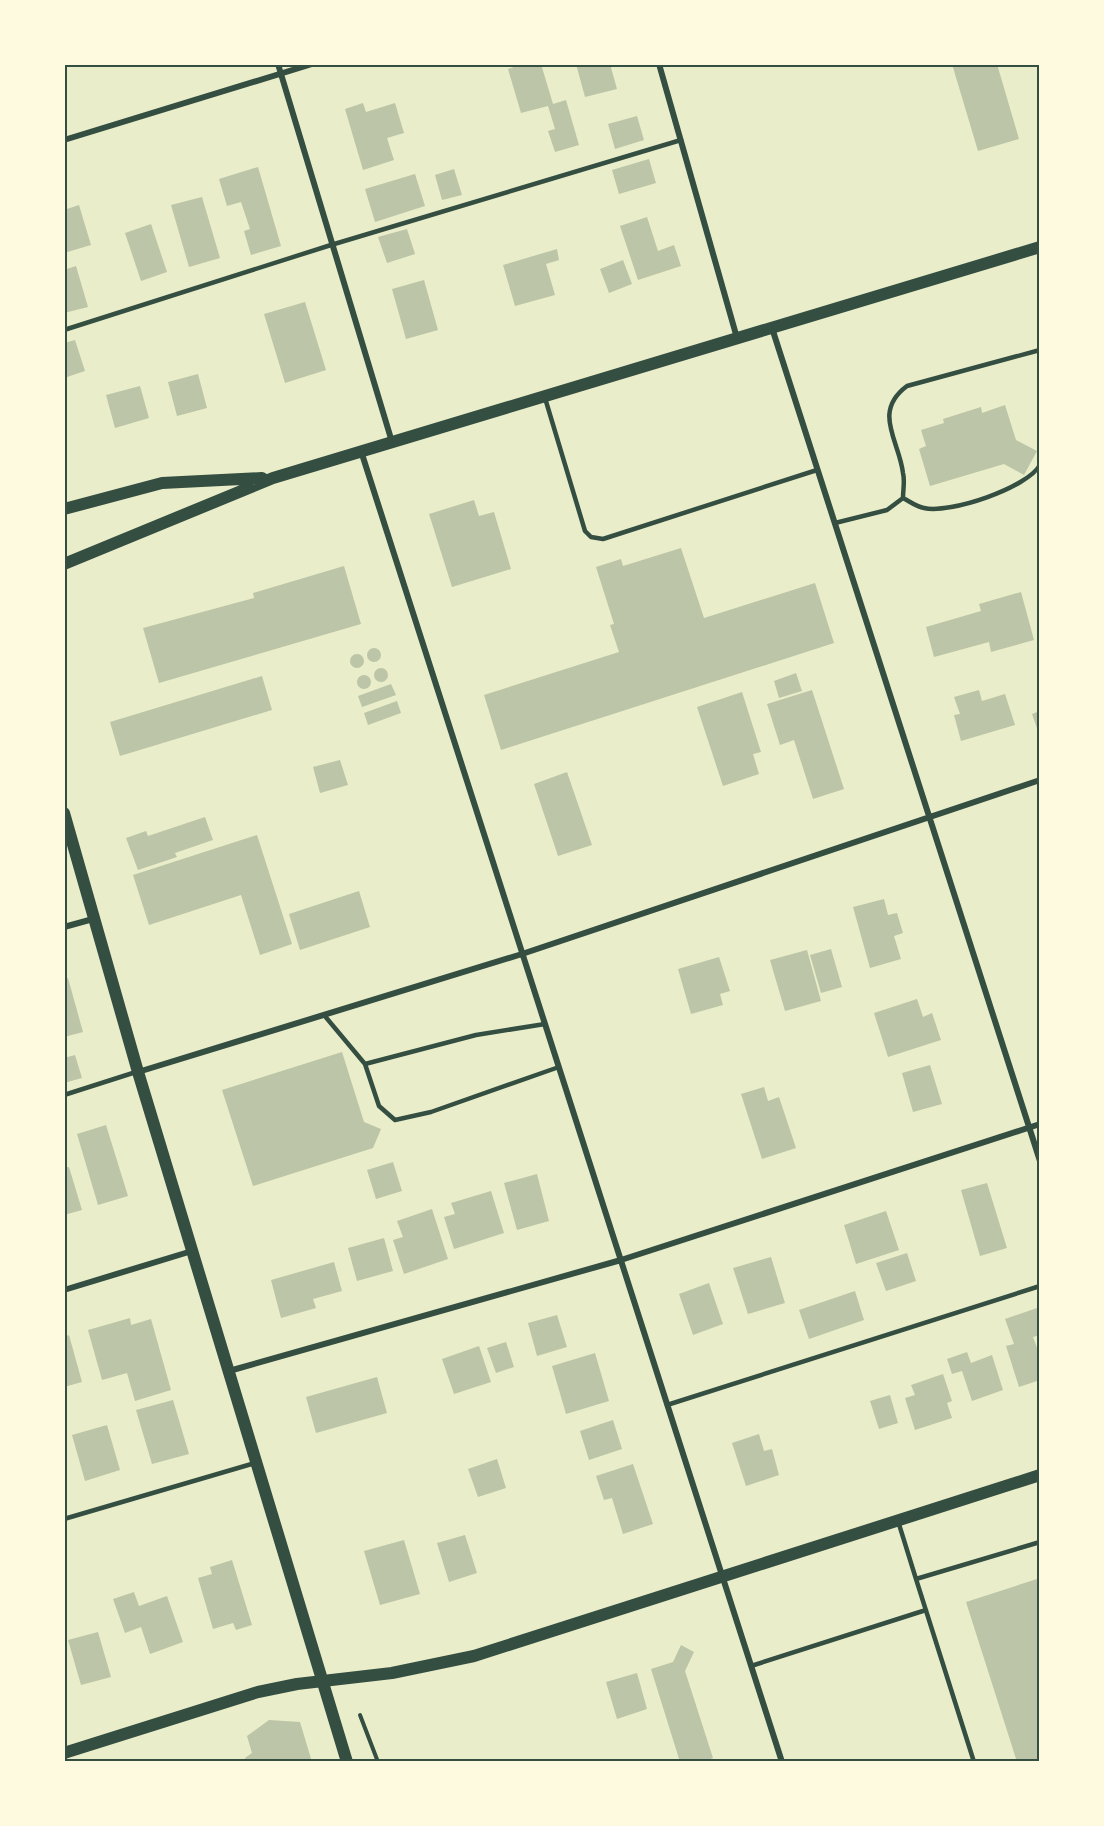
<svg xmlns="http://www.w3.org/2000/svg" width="1104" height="1826" font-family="Cabin,sans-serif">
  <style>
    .building { fill: #bcc5a7 }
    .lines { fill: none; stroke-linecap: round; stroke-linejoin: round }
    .path { stroke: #344e41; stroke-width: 4 }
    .service { stroke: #344e41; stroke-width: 4.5 }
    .minor { stroke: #344e41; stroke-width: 6 }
    .secondary { stroke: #344e41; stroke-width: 12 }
    .neatline { fill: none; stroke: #344e41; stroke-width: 2 }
  </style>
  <rect width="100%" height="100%" fill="#e9edc9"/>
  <path class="building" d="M 523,64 L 541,64 L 553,104 L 566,100 L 579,145 L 555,152 L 548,131 L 555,129 L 548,106 L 521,113 L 508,69 Z
    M 576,64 L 610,64 L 617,89 L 585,97 Z
    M 952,64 L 997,64 L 1019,139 L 978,151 Z
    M 363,103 L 366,112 L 395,103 L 404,133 L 387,138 L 394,160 L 363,170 L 345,109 Z
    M 637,116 L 644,140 L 615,149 L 608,124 Z
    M 649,159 L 656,183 L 619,194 L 612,170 Z
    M 258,167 L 281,246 L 251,255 L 244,231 L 250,229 L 241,202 L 227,206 L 219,179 Z
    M 454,169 L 462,195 L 442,200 L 435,175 Z
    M 415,174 L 425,206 L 375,222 L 365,189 Z
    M 202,197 L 220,258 L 189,267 L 171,205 Z
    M 79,205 L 91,245 L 64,253 L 64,210 Z
    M 647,217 L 658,251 L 674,245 L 681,266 L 638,280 L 620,226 Z
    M 151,224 L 167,272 L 141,281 L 125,233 Z
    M 407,229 L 415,254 L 387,263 L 378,237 Z
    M 557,249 L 559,260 L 546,264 L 555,295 L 515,306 L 503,265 Z
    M 623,260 L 632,284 L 609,293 L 600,269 Z
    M 76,266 L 88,307 L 64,313 L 64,270 Z
    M 424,280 L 438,330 L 406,339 L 392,289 Z
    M 305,302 L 326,370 L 285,383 L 264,314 Z
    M 75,340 L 85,371 L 64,378 L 64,343 Z
    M 198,374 L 207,408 L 177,416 L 168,382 Z
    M 140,386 L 149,418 L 115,428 L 106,395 Z
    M 1005,405 L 1016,440 L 1037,451 L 1024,475 L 1004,464 L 930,486 L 919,449 L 926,446 L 921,430 L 944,423 L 943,419 L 981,407 L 982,413 Z
    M 474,500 L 479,516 L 494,512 L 511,569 L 452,587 L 429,514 Z
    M 681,548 L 704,618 L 815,583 L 834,643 L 501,750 L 484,695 L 619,652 L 610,625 L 614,624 L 596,567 L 621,559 L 623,566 Z
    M 344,566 L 361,624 L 159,683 L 143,628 L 254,598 L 253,593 Z
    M 1021,592 L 1034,640 L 991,652 L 989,642 L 934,657 L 926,627 L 981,611 L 979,604 Z
    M367 655a7 7 0 1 1 14 0a7 7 0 1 1-14 0Z
    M350 661a7 7 0 1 1 14 0a7 7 0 1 1-14 0Z
    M374 675a7 7 0 1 1 14 0a7 7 0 1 1-14 0Z
    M 796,673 L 802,691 L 779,698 L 774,681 Z
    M357 682a7 7 0 1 1 14 0a7 7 0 1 1-14 0Z
    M 262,676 L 272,710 L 120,756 L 110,722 Z
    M 391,684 L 396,695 L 362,707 L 358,696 Z
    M 812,690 L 844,789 L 813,799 L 794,740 L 780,745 L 767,704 Z
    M 979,690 L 982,701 L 1005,694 L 1015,725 L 961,741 L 954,715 L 960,714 L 954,697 Z
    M 742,692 L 761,752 L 753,754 L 759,774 L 723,786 L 697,707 Z
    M 397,701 L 401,713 L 368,725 L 364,713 Z
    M 1040,711 L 1040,734 L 1039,734 L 1032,714 Z
    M 340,760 L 348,785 L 320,793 L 313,767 Z
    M 567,772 L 592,845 L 558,856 L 534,784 Z
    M 205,817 L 213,840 L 175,853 L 177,857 L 138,870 L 126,838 L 146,831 L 148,836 Z
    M 257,835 L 292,944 L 260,955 L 241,895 L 149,925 L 133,875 Z
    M 359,891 L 370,927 L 300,950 L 289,914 Z
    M 884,899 L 888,915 L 897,913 L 903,933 L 894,936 L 901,959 L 870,968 L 853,907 Z
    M 831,949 L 842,987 L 821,993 L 810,955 Z
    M 807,950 L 821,1001 L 785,1011 L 770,960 Z
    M 719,957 L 730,991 L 720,994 L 723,1005 L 691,1014 L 678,969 Z
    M 68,978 L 83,1032 L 64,1037 L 64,979 Z
    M 917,999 L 923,1017 L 932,1013 L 941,1040 L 888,1057 L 874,1013 Z
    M 342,1052 L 364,1122 L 381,1129 L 373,1148 L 253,1186 L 222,1090 Z
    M 75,1055 L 82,1078 L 64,1083 L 64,1058 Z
    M 930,1065 L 942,1104 L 913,1112 L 902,1073 Z
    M 764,1087 L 768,1101 L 779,1097 L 796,1148 L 762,1159 L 741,1094 Z
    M 106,1125 L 128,1196 L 98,1205 L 77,1134 Z
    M 393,1162 L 402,1191 L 376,1199 L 367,1170 Z
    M 69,1167 L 82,1210 L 64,1215 L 64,1168 Z
    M 537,1174 L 549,1221 L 517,1230 L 504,1183 Z
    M 987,1183 L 1007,1248 L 980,1256 L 961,1190 Z
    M 491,1191 L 504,1233 L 454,1249 L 444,1217 L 455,1214 L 451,1203 Z
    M 432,1209 L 448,1259 L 404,1274 L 393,1240 L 403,1237 L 397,1221 Z
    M 886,1211 L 899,1250 L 856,1264 L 844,1225 Z
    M 384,1238 L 393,1271 L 357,1281 L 348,1248 Z
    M 907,1253 L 916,1281 L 886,1291 L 876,1263 Z
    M 771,1257 L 785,1303 L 748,1314 L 733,1268 Z
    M 334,1262 L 342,1291 L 313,1299 L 316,1308 L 281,1318 L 271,1280 Z
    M 709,1283 L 723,1324 L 693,1335 L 679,1294 Z
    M 855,1291 L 864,1320 L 809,1339 L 799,1310 Z
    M 1037,1308 L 1040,1335 L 1033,1337 L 1040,1356 L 1040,1380 L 1019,1387 L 1006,1346 L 1014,1344 L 1005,1319 Z
    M 557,1315 L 567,1347 L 537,1356 L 528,1323 Z
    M 130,1318 L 131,1325 L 151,1319 L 171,1390 L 135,1401 L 127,1373 L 102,1380 L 88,1330 Z
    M 69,1335 L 82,1382 L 64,1387 L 64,1337 Z
    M 506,1342 L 514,1367 L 496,1373 L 487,1348 Z
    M 479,1346 L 491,1382 L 454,1394 L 442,1359 Z
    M 967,1352 L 971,1363 L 992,1355 L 1003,1390 L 972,1401 L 962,1371 L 952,1374 L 947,1359 Z
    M 595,1353 L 609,1401 L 566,1414 L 552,1366 Z
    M 943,1374 L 952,1401 L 947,1403 L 952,1418 L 915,1430 L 905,1398 L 915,1395 L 911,1385 Z
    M 377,1377 L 387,1413 L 316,1433 L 306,1397 Z
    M 890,1395 L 898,1423 L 879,1429 L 870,1401 Z
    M 173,1400 L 189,1454 L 152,1464 L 136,1410 Z
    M 613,1420 L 622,1449 L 589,1460 L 580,1431 Z
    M 107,1425 L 120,1470 L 85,1481 L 72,1435 Z
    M 759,1434 L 764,1451 L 772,1449 L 779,1475 L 746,1486 L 732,1443 Z
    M 497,1459 L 506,1488 L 478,1497 L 468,1469 Z
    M 633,1464 L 653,1524 L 623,1534 L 612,1498 L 604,1500 L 596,1476 Z
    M 465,1535 L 477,1573 L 449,1582 L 437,1543 Z
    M 404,1540 L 420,1594 L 380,1605 L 364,1551 Z
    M 232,1560 L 252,1625 L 236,1630 L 233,1623 L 213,1629 L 198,1578 L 212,1574 L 210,1567 Z
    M 1040,1578 L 1040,1762 L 1017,1762 L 966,1602 Z
    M 134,1592 L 139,1606 L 167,1596 L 183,1642 L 150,1654 L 141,1627 L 125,1633 L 113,1599 Z
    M 98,1632 L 111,1677 L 81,1685 L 68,1640 Z
    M 681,1645 L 694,1652 L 685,1671 L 713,1758 L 703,1762 L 680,1762 L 651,1669 L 673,1662 Z
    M 637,1673 L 647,1709 L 617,1719 L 606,1682 Z
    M 269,1720 L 300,1722 L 312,1762 L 246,1762 L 245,1758 L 252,1753 L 247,1736 Z"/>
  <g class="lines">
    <path class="path" d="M 360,1715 L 378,1762"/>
    <path class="service" d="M 64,330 L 331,245 L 681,140
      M 545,398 L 585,531 L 591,537 L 603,539 L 817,470
      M 903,498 C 909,501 917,507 924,508 C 950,514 1027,488 1040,465
      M 835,523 L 887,510 L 903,498 C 903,490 905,481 903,473 C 899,440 872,412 907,386 L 1040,350
      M 324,1015 L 365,1064
      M 545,1024 L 476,1035 L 365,1064 L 379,1106 L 395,1120 L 431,1112 L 559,1067
      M 64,1095 L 136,1072
      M 667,1405 L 1040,1286
      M 64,1519 L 255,1463
      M 898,1521 L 916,1579
      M 751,1666 L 926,1610
      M 974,1762 L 916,1579 L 1040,1542"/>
    <path class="minor" d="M 278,64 L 392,442
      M 659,64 L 737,338
      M 64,140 L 312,64
      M 772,328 L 1040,1161
      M 361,451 L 782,1762
      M 64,927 L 93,919
      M 138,1072 L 522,954 L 1040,780
      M 64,1290 L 192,1251
      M 229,1371 L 621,1260 L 1040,1124"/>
    <path class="secondary" d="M 64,509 L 162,483 L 262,478
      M 64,564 L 273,478 L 1040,247
      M 64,813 L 138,1072 L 347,1762
      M 64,1753 L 258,1692 L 297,1684 L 392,1673 L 474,1656 L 1040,1475"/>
  </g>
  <rect width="1104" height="1826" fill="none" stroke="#fefae0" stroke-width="132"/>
  <rect x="66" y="66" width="972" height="1694" class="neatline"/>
</svg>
